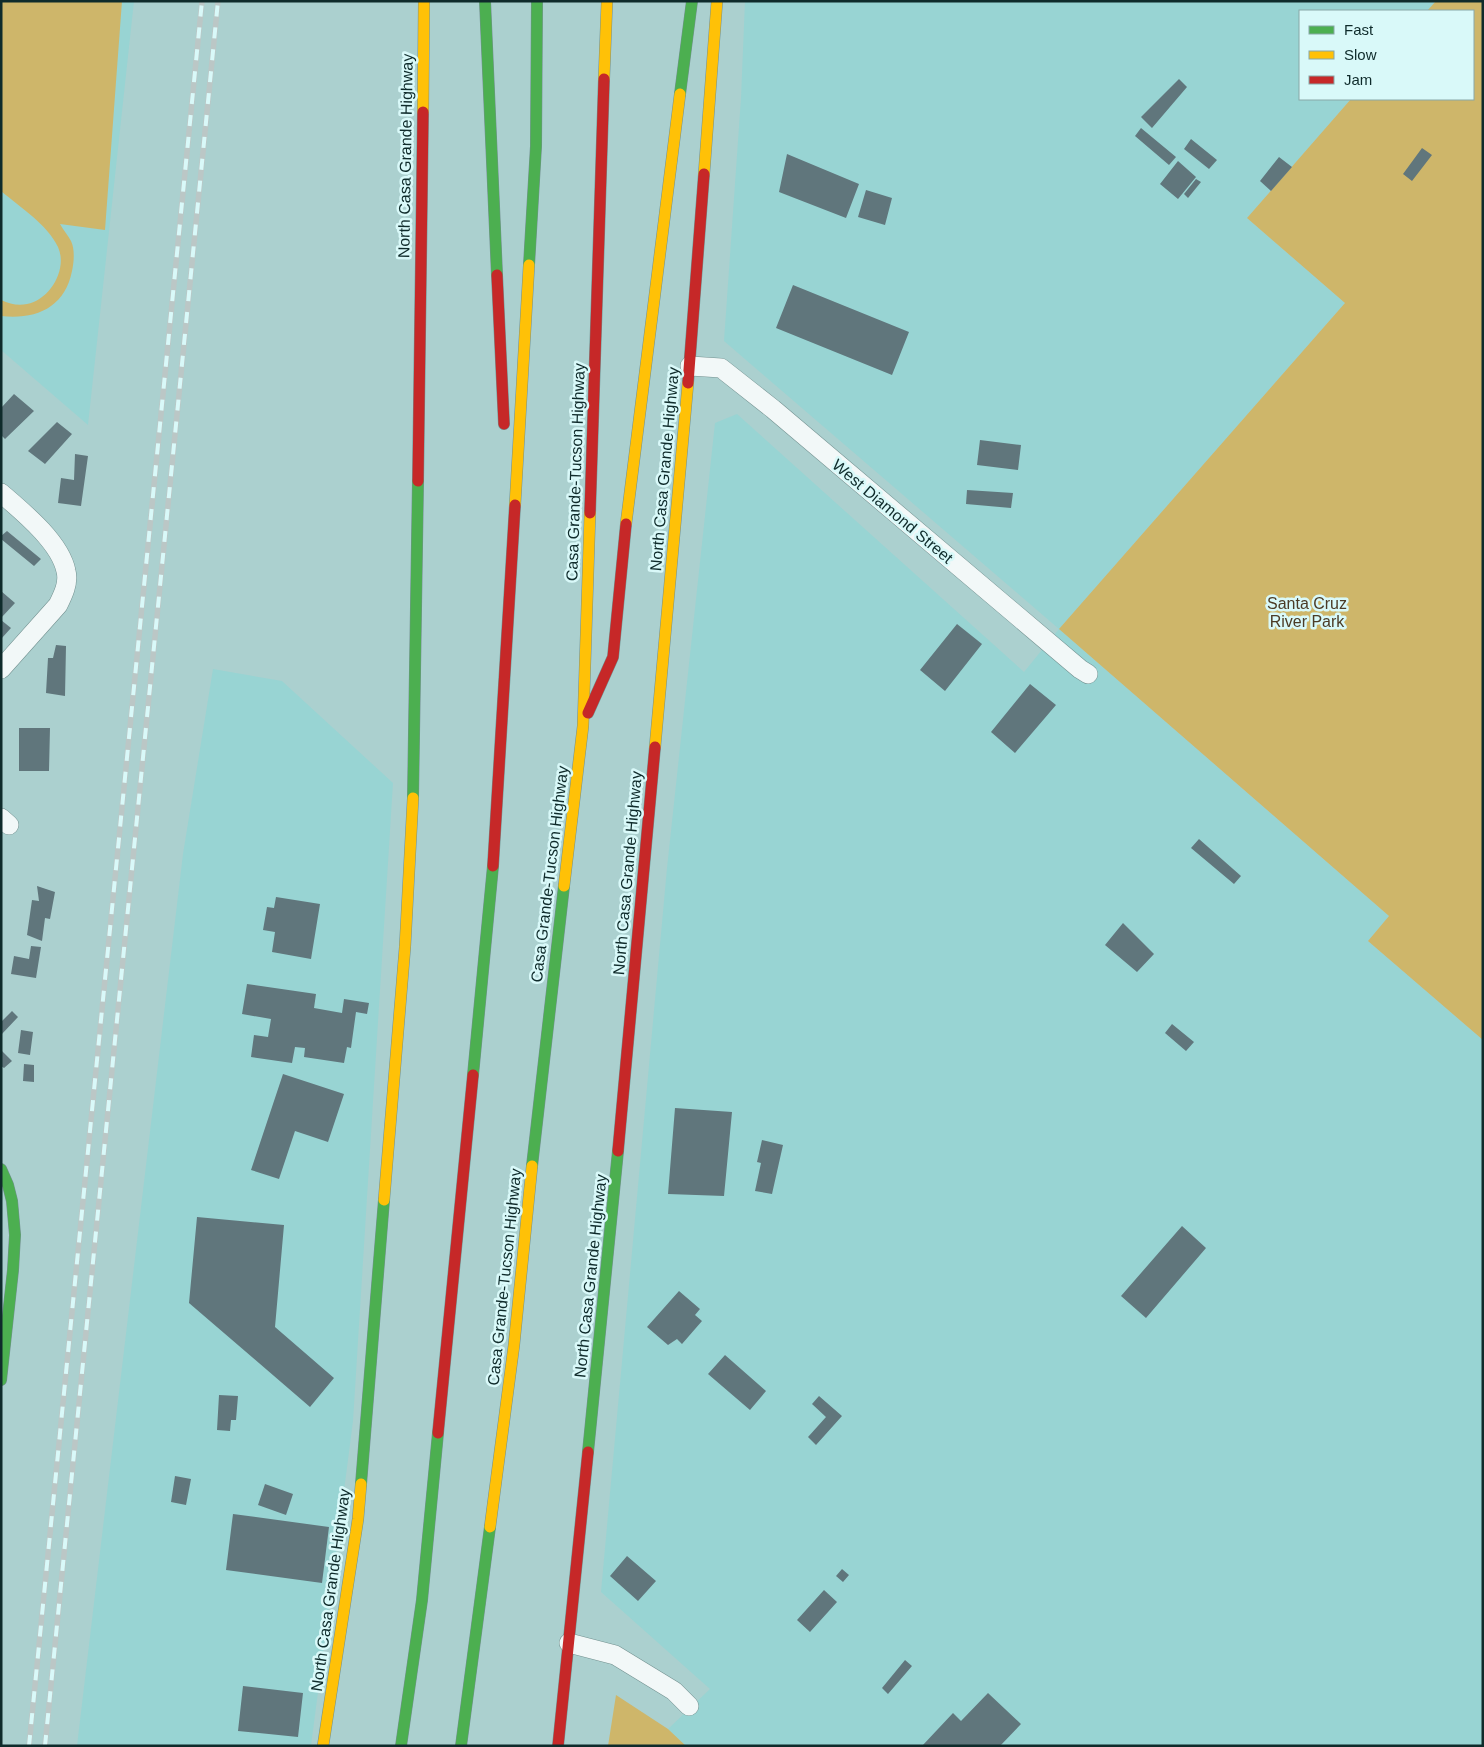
<svg xmlns="http://www.w3.org/2000/svg" width="1484" height="1747" font-family="Arial,sans-serif">
  <style>
    .built { fill: #98d4d3 }
    .green { fill: #ceb66a }
    .building { fill: #60767c }
    .lines { fill: none; stroke-linecap: round; stroke-linejoin: round }
    .street-casing { stroke: #739190; stroke-width: 20 }
    .fast-casing { stroke: #739190; stroke-width: 12 }
    .slow-casing { stroke: #739190; stroke-width: 12 }
    .jam-casing { stroke: #739190; stroke-width: 12 }
    .street { stroke: #f2f8f8; stroke-width: 19 }
    .fast { stroke: #4caf50; stroke-width: 11 }
    .slow { stroke: #ffc107; stroke-width: 11 }
    .jam { stroke: #c62828; stroke-width: 11 }
    .rail-casing { stroke: #bbc7c6; stroke-width: 5.5 }
    .rail { stroke: #d9f9f9; stroke-width: 4; stroke-dasharray: 11; stroke-linecap: butt }
    .labels { text-anchor: middle; stroke-width: 5; stroke-linejoin: round; paint-order: stroke }
    .street-label { font-size: 16px; fill: #0f2b2b; stroke: #d9f9f9 }
    .park-label { font-size: 16px; fill: #4b3b26; stroke: #d9f9f9 }
  </style>
  <rect width="100%" height="100%" fill="#abd0cf"/>
  <path class="built" d="M 1,1 L 134,1 L 88,425 L 1,350 Z
    M 745,1 L 1436,1 L 1427,11 L 1300,11 L 1300,99 L 1351,99 L 1247,218 L 1345,303 L 1059,629 L 1389,916 L 1368,941 L 1483,1040 L 1483,1746 L 686,1746 L 668,1729 L 710,1689 L 601,1592 L 667,868 L 715,423 L 737,414 L 1024,672 L 1059,629 L 724,341 L 741,98 Z
    M 213,669 L 282,681 L 393,783 L 353,1421 L 311,1746 L 77,1746 L 183,854 Z"/>
  <path class="green" d="M 1,1 L 122,1 L 105,230 L 60,224 C 63,230 68,235 71,241 C 75,249 74,262 72,271 C 65,308 35,320 1,316 L 1,300 C 10,304 18,306 27,304 C 50,300 68,269 58,247 C 47,224 21,208 1,191 Z
    M 1436,1 L 1483,1 L 1483,1040 L 1368,941 L 1389,916 L 1059,629 L 1345,303 L 1247,218 L 1351,99 L 1473,99 L 1473,11 L 1427,11 Z
    M 616,1695 L 668,1729 L 686,1746 L 608,1746 Z"/>
  <path class="building" d="M 1179,79 L 1187,87 L 1152,128 L 1141,117 Z
    M 1141,128 L 1176,157 L 1169,165 L 1135,136 Z
    M 1191,139 L 1217,160 L 1209,169 L 1184,149 Z
    M 1422,148 L 1432,155 L 1412,181 L 1403,174 Z
    M 787,154 L 859,184 L 846,218 L 779,192 Z
    M 1279,157 L 1292,167 L 1271,191 L 1260,181 Z
    M 1178,161 L 1196,177 L 1178,199 L 1160,184 Z
    M 1196,179 L 1201,182 L 1188,198 L 1184,194 Z
    M 866,190 L 892,198 L 885,225 L 858,217 Z
    M 793,285 L 909,332 L 892,375 L 776,328 Z
    M 14,394 L 34,411 L 5,439 L 1,435 L 1,408 Z
    M 57,422 L 72,434 L 45,464 L 28,451 Z
    M 980,440 L 1021,445 L 1018,470 L 977,465 Z
    M 75,454 L 88,456 L 81,506 L 58,503 L 61,478 L 74,480 Z
    M 967,490 L 1013,493 L 1011,508 L 966,504 Z
    M 7,531 L 41,559 L 34,566 L 1,539 L 1,536 Z
    M 1,591 L 15,603 L 1,618 Z
    M 1,620 L 11,628 L 1,639 Z
    M 957,624 L 982,644 L 945,691 L 920,670 Z
    M 56,645 L 66,646 L 65,696 L 46,693 L 48,658 L 53,658 Z
    M 1030,684 L 1056,705 L 1015,753 L 991,732 Z
    M 19,728 L 50,728 L 49,771 L 19,771 Z
    M 1199,839 L 1241,876 L 1234,884 L 1191,848 Z
    M 37,886 L 55,892 L 50,919 L 45,918 L 42,941 L 27,935 L 32,900 L 39,901 Z
    M 276,897 L 320,904 L 311,959 L 272,952 L 275,932 L 263,930 L 267,907 L 274,908 Z
    M 1123,923 L 1154,954 L 1137,972 L 1105,945 Z
    M 31,946 L 41,947 L 36,978 L 11,974 L 14,956 L 29,959 Z
    M 247,984 L 316,994 L 314,1008 L 342,1013 L 344,999 L 369,1003 L 367,1014 L 356,1012 L 351,1048 L 347,1047 L 344,1063 L 304,1057 L 305,1048 L 295,1047 L 292,1063 L 251,1057 L 254,1035 L 268,1037 L 271,1019 L 242,1014 Z
    M 12,1011 L 18,1017 L 1,1035 L 1,1022 Z
    M 1172,1024 L 1194,1042 L 1186,1051 L 1165,1033 Z
    M 21,1030 L 33,1032 L 30,1055 L 18,1053 Z
    M 1,1050 L 12,1061 L 4,1068 L 1,1066 Z
    M 24,1064 L 34,1065 L 34,1082 L 23,1081 Z
    M 283,1074 L 344,1094 L 328,1142 L 295,1131 L 279,1179 L 251,1170 Z
    M 675,1108 L 732,1112 L 724,1196 L 668,1194 Z
    M 762,1140 L 783,1145 L 772,1194 L 755,1191 L 761,1163 L 757,1162 Z
    M 197,1217 L 284,1225 L 275,1327 L 334,1378 L 310,1407 L 189,1303 Z
    M 1182,1226 L 1206,1248 L 1146,1318 L 1121,1296 Z
    M 679,1291 L 700,1309 L 695,1315 L 702,1321 L 682,1344 L 677,1339 L 668,1345 L 647,1327 Z
    M 725,1355 L 766,1391 L 750,1410 L 708,1374 Z
    M 219,1395 L 238,1396 L 236,1420 L 231,1420 L 230,1431 L 217,1430 Z
    M 819,1396 L 842,1416 L 816,1445 L 808,1437 L 826,1417 L 812,1404 Z
    M 175,1476 L 191,1479 L 186,1505 L 171,1502 Z
    M 265,1484 L 293,1494 L 286,1515 L 258,1505 Z
    M 233,1514 L 329,1527 L 322,1583 L 226,1570 Z
    M 627,1556 L 656,1581 L 638,1601 L 610,1576 Z
    M 842,1569 L 849,1575 L 843,1582 L 836,1576 Z
    M 824,1590 L 837,1602 L 810,1632 L 797,1620 Z
    M 905,1660 L 912,1666 L 888,1694 L 882,1688 Z
    M 243,1686 L 303,1693 L 298,1737 L 238,1731 Z
    M 988,1693 L 1021,1724 L 1000,1746 L 922,1746 L 953,1713 L 961,1721 Z"/>
  <g class="lines">
    <g class="street-casing">
      <path id="street" d="M 690,366 L 721,368 L 773,409 L 1080,669 L 1088,674
        M 1,493 C 23,512 60,542 66,571 C 69,583 63,595 58,605 L 1,669
        M 1,818 L 9,825
        M 569,1643 L 615,1655 L 674,1691 L 689,1706"/>
    </g>
    <g class="fast-casing">
      <path id="fast" d="M 485,1 L 497,275
        M 680,94 L 692,1
        M 529,265 L 536,146 L 537,1
        M 413,798 L 418,481
        M 473,1075 L 493,866
        M 532,1166 L 564,886
        M 1,1169 L 8,1185 L 12,1201 L 15,1235 L 13,1270 L 1,1380
        M 588,1452 L 618,1151
        M 361,1484 L 384,1200
        M 401,1746 L 422,1600 L 438,1433
        M 461,1746 L 490,1527"/>
    </g>
    <g class="slow-casing">
      <path id="slow" d="M 604,79 L 607,1
        M 423,112 L 424,1
        M 704,174 L 717,1
        M 515,505 L 529,265
        M 626,524 L 680,94
        M 655,747 L 688,383
        M 564,886 L 583,726 L 590,513
        M 384,1200 L 405,947 L 413,798
        M 490,1527 L 514,1345 L 532,1166
        M 323,1746 L 358,1519 L 361,1484"/>
    </g>
    <g class="jam-casing">
      <path id="jam" d="M 497,275 L 504,424
        M 688,383 L 704,174
        M 418,481 L 423,112
        M 590,513 L 604,79
        M 588,713 L 613,657 L 626,524
        M 493,866 L 515,505
        M 618,1151 L 655,747
        M 438,1433 L 473,1075
        M 558,1746 L 588,1452"/>
    </g>
    <use href="#street" class="street"/>
    <use href="#fast" class="fast"/>
    <use href="#slow" class="slow"/>
    <use href="#jam" class="jam"/>
    <g class="rail-casing">
      <path id="rail" d="M 29,1746 L 202,1
        M 45,1746 L 218,1"/>
    </g>
    <use href="#rail" class="rail"/>
  </g>
  <g class="labels">
    <g class="street-label">
      <text transform="translate(405 156) rotate(-89)" y="6">North Casa Grande Highway</text>
      <text transform="translate(664 469) rotate(-85)" y="6">North Casa Grande Highway</text>
      <text transform="translate(575 472) rotate(-88)" y="6">Casa Grande-Tucson Highway</text>
      <text transform="translate(893 511) rotate(40)" y="6">West Diamond Street</text>
      <text transform="translate(627 873) rotate(-85)" y="6">North Casa Grande Highway</text>
      <text transform="translate(549 874) rotate(-83)" y="6">Casa Grande-Tucson Highway</text>
      <text transform="translate(590 1276) rotate(-84)" y="6">North Casa Grande Highway</text>
      <text transform="translate(504 1277) rotate(-84)" y="6">Casa Grande-Tucson Highway</text>
      <text transform="translate(330 1590) rotate(-82)" y="6">North Casa Grande Highway</text>
    </g>
    <g class="park-label">
      <text x="1307" y="609">Santa Cruz<tspan x="1307" dy="18">River Park</tspan></text>
    </g>
  </g>
  <rect width="1484" height="1747" fill="none" stroke="#0f2b2b" stroke-width="5"/>
  <rect x="1299" y="10" width="175" height="90" fill="#d9f9f9" stroke="#88a7a7"/>
  <rect x="1309" y="26" width="25" height="8" fill="#4caf50" stroke="#88a7a7"/>
  <text x="1344" y="35" font-size="15" fill="#0f2b2b">Fast</text>
  <rect x="1309" y="51" width="25" height="8" fill="#ffc107" stroke="#88a7a7"/>
  <text x="1344" y="60" font-size="15" fill="#0f2b2b">Slow</text>
  <rect x="1309" y="76" width="25" height="8" fill="#c62828" stroke="#88a7a7"/>
  <text x="1344" y="85" font-size="15" fill="#0f2b2b">Jam</text>
</svg>
